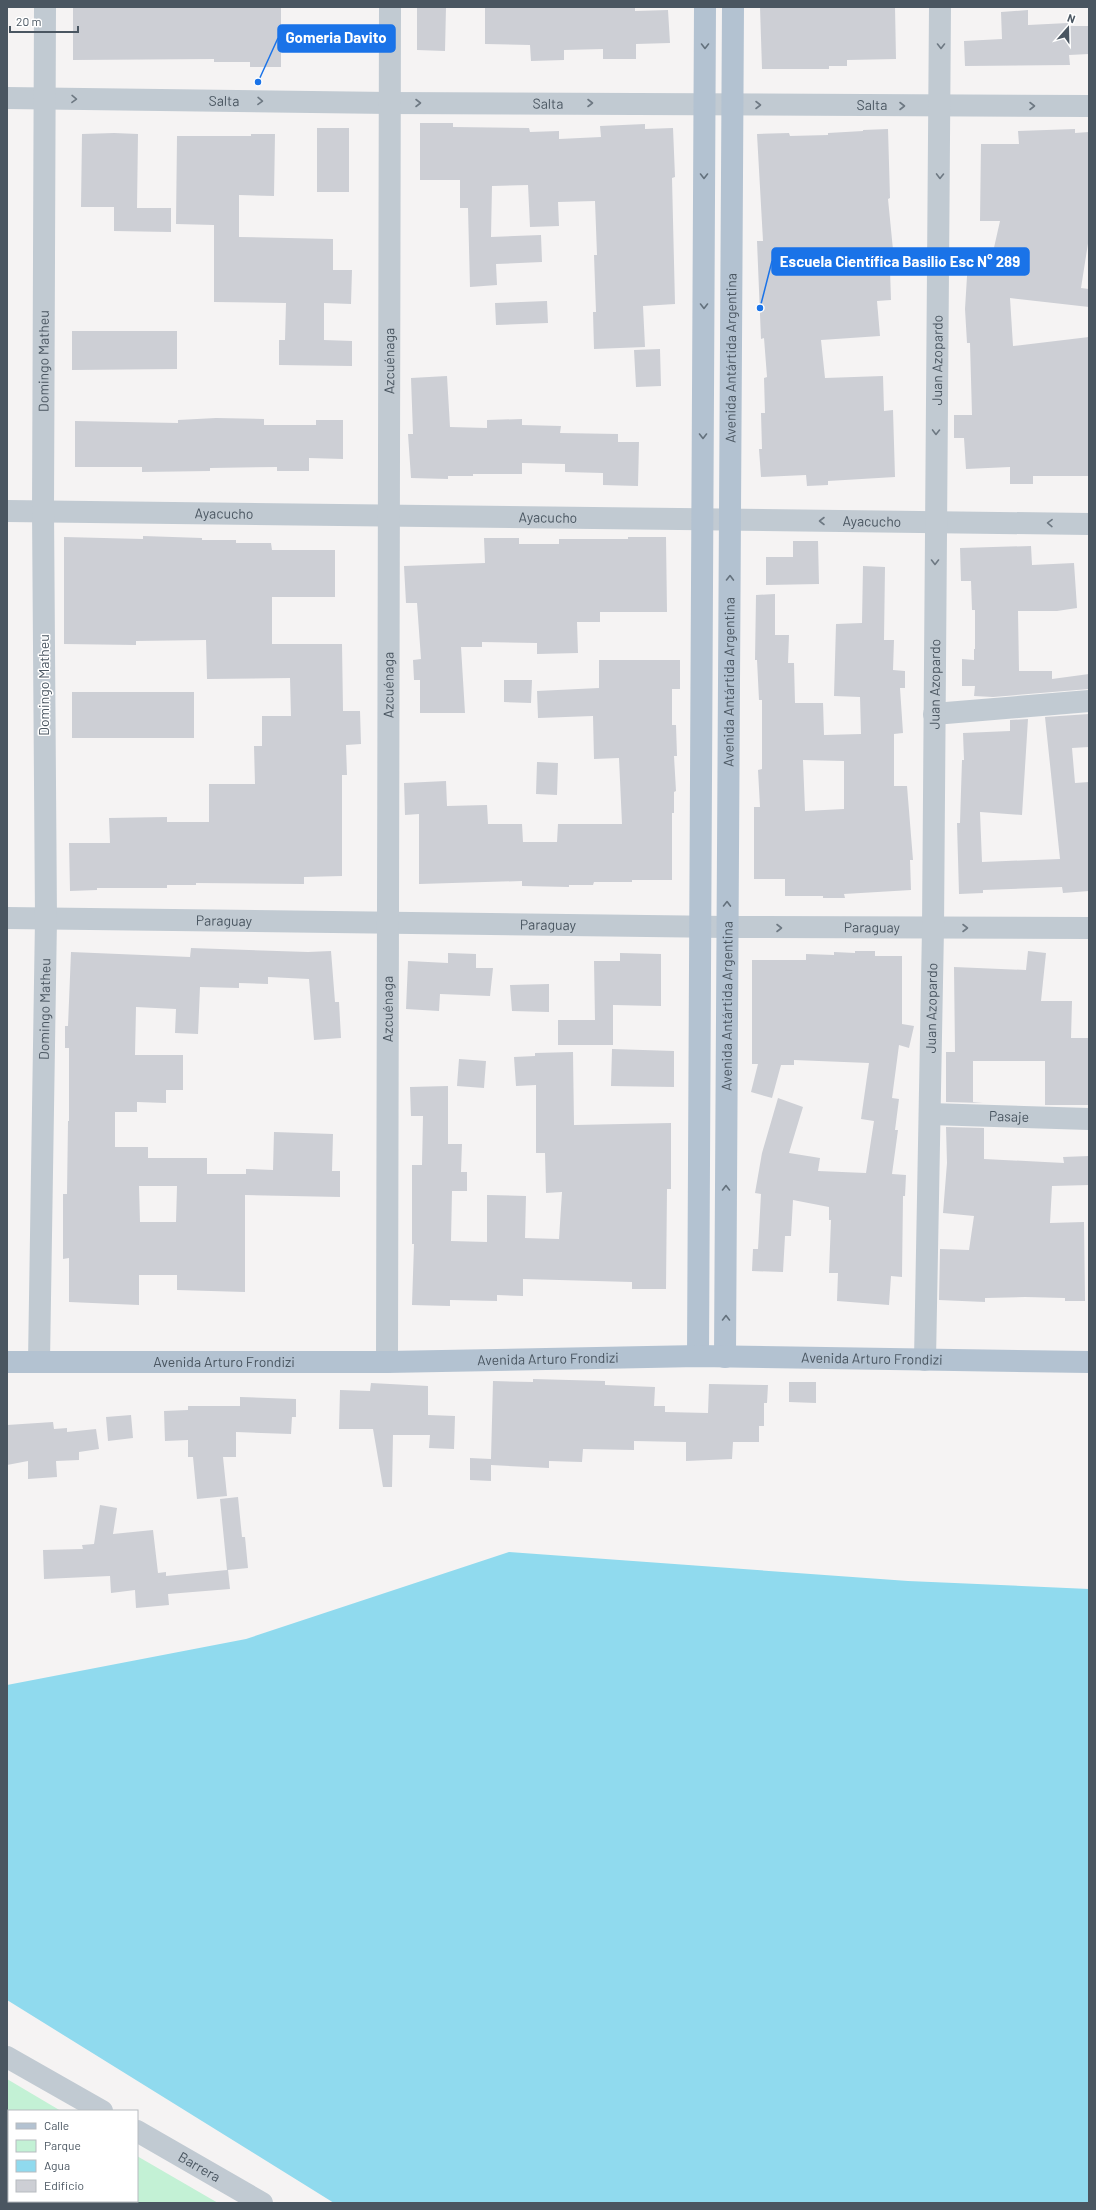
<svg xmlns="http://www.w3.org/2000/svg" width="1096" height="2210" font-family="Barlow,sans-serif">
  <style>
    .green { fill: #c3f1d5 }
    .water { fill: #90daee }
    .building { fill: #cdcfd5; fill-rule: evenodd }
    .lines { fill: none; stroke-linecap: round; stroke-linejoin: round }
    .minor { stroke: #c1cad2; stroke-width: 22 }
    .major { stroke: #b3c2d1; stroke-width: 22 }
    .oneway { stroke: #64717d }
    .oneway2 { stroke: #6e7983 }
    .labels { text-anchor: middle; stroke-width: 3; stroke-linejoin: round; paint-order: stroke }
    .street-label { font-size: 14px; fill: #4a5661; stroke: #fff }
    .leader { fill: none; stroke: #1a73e8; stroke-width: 1.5 }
    .callout-dot { fill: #1a73e8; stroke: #fff; stroke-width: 1.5 }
    .callout { fill: #1a73e8; stroke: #1a73e8; stroke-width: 1.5 }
    .callout-label { font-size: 15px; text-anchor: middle; font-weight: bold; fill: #fff }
  </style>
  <rect width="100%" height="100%" fill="#f5f3f3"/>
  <path class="green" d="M 7,2079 L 61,2111 L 9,2111 L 9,2201 L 137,2201 L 137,2156 L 218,2203 L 7,2203 Z"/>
  <path class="water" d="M 509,1552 L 908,1581 L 1089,1589 L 1089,2203 L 334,2203 L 7,2000 L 7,1685 L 246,1639 Z"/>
  <path class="building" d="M 73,7 L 281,7 L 281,67 L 250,67 L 250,62 L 214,62 L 214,59 L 73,60 Z
    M 417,7 L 446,7 L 445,51 L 417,50 Z
    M 485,7 L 635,7 L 635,11 L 668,10 L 670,43 L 636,44 L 636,59 L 603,59 L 603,49 L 564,50 L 564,60 L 531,61 L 530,45 L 485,44 Z
    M 760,7 L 895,7 L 896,59 L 847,60 L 847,66 L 829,66 L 829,69 L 762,69 Z
    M 1028,10 L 1028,25 L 1068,23 L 1068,26 L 1089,26 L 1089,54 L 1069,55 L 1070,65 L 965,66 L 964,41 L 1002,39 L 1001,12 Z
    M 420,123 L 453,123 L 453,127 L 529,128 L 530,132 L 559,131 L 559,139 L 601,137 L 600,126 L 645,124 L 645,129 L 673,128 L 675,177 L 672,178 L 675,304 L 643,306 L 645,347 L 594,349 L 593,312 L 596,312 L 594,255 L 597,255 L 595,201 L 558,202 L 559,226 L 530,227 L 528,185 L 492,186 L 491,237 L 541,235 L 542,262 L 496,264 L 497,285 L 470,287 L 468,208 L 460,208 L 460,180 L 420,180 Z
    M 317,128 L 349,128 L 349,192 L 317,192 Z
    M 888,129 L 890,198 L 888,199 L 895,270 L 890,270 L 891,300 L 877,301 L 880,336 L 821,340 L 825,378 L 883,376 L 884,411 L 893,410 L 895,477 L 828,481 L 828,485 L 807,486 L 806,475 L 761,477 L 759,449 L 762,449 L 761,413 L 765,413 L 764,378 L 767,377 L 764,338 L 761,339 L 757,241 L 763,241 L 757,134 L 789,133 L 790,136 L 828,135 L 828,133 L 863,131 L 863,130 Z
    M 1075,129 L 1075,133 L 1089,132 L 1089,237 L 1081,288 L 1089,289 L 1089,307 L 1010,298 L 1013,346 L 1089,337 L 1089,476 L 1033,476 L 1033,484 L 1010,484 L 1010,467 L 966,469 L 964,438 L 954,438 L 954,415 L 972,415 L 970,343 L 967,343 L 965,309 L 968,260 L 991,261 L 1000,221 L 980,221 L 981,144 L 1019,144 L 1018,131 Z
    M 114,133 L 138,134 L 137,208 L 171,208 L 171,232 L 114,231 L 114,207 L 81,207 L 82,134 Z
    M 251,134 L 275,134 L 274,196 L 239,195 L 239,237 L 333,239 L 333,270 L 352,270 L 351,304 L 324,303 L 324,340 L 352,341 L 352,366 L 279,365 L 279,340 L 285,340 L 286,303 L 214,302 L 214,225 L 176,224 L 177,136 L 251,136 Z
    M 547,301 L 548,323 L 496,325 L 495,303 Z
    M 72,331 L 177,331 L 177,369 L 72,370 Z
    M 660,349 L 661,386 L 636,387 L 634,350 Z
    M 447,376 L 450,427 L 487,428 L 487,420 L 522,419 L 522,425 L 561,426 L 560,433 L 618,434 L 618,442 L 639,442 L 638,486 L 603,485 L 603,473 L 565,472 L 565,464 L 522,463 L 522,474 L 473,474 L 473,476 L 448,476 L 448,479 L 411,478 L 408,434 L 413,434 L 411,378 Z
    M 216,418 L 264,419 L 264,425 L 316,425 L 316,420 L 343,420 L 343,459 L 309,458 L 309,471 L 277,471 L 277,467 L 210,468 L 210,471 L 142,472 L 142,467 L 75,467 L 75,421 L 178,423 L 178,420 Z
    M 143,536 L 202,538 L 202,540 L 236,540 L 236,543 L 271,543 L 272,550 L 335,550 L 335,597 L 272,597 L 272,644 L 342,644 L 343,711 L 360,711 L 361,744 L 346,745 L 347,775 L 342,775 L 342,876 L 304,877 L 304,884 L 196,883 L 196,885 L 167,885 L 167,888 L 97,888 L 97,890 L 70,891 L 69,843 L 110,843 L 109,818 L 167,817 L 167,822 L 209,822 L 209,784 L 255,784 L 254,746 L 262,746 L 262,716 L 291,716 L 290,678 L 207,679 L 206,640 L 136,641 L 136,645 L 64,644 L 64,537 L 143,539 Z
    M 628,537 L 666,537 L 667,612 L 600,612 L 600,622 L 577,622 L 578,653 L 537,654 L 537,643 L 482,642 L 482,647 L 461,647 L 465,713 L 420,713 L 420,680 L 414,680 L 413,660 L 421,659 L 417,603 L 406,603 L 404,566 L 485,563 L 484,538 L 519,538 L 519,544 L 559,544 L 559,539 L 628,539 Z
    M 793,541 L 818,541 L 819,584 L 766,585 L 766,557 L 793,557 Z
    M 1031,546 L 1032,565 L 1074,563 L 1077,608 L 1057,611 L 1018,611 L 1019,671 L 1052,671 L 1052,679 L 1089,674 L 1089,689 L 993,697 L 974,696 L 975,686 L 962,686 L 962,659 L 974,660 L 974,649 L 975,649 L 975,610 L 972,610 L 971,581 L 961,581 L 960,548 Z
    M 863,566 L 885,567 L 884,640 L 894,640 L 893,670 L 905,671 L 905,688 L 900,688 L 903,733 L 894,734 L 894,786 L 907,786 L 913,860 L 910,860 L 911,890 L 844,894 L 845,898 L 823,898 L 823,896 L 785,896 L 785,879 L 754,879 L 754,807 L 760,807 L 758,770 L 762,769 L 762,700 L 759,700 L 757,660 L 755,660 L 756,595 L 775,594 L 775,635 L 789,635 L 788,663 L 794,663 L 795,703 L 823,703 L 824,735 L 861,734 L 860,697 L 834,696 L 836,624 L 862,623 ZM 803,760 L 844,761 L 844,809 L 805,811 Z
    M 599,660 L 680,660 L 680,689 L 672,689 L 672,725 L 676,725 L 677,756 L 674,756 L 676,791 L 674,792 L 674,813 L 672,813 L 672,880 L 632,880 L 632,882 L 594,882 L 593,885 L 569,885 L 569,887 L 522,886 L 522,881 L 419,884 L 419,814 L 405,815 L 404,783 L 446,781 L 447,806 L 487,805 L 488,824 L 522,824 L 523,842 L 557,842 L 558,824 L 622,824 L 619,758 L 594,759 L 593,716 L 538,718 L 537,691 L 599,688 Z
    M 504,680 L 532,680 L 531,703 L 504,702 Z
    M 72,692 L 194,692 L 194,738 L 72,738 Z
    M 1089,714 L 1089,747 L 1072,748 L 1075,783 L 1089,782 L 1089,891 L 1063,893 L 1062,887 L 983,890 L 983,893 L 959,894 L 957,823 L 960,823 L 962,760 L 964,760 L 963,733 L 1010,731 L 1010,720 L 1028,719 L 1022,815 L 980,812 L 982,862 L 1060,859 L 1045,717 Z
    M 537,762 L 558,763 L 557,795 L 536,794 Z
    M 191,948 L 308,952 L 331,951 L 335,1002 L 339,1002 L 341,1038 L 314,1040 L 309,979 L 268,977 L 268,984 L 239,983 L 239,988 L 200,987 L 198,1034 L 175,1033 L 176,1009 L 136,1007 L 135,1055 L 183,1055 L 183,1090 L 166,1090 L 166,1103 L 137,1102 L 137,1112 L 115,1112 L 115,1147 L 148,1147 L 148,1158 L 207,1158 L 207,1174 L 246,1174 L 246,1169 L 273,1170 L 274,1132 L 333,1134 L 332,1171 L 340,1171 L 340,1197 L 245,1195 L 245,1292 L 177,1290 L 177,1275 L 139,1275 L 139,1305 L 69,1302 L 69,1258 L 63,1259 L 63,1194 L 67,1194 L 68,1121 L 69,1121 L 69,1048 L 65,1048 L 65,1026 L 68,1026 L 71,952 L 190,957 ZM 139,1186 L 177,1186 L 176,1222 L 140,1222 Z
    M 855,951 L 875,951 L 875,956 L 902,956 L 902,1024 L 914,1026 L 909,1048 L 899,1045 L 892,1098 L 899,1099 L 895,1130 L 898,1130 L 892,1174 L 906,1175 L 905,1196 L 903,1196 L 902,1277 L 891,1276 L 889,1305 L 837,1301 L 838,1273 L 829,1273 L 831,1220 L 829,1220 L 829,1207 L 793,1200 L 791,1236 L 785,1236 L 783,1272 L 752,1271 L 753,1249 L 758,1249 L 761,1194 L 755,1193 L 762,1153 L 778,1098 L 803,1107 L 789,1153 L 820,1158 L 818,1171 L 866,1173 L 874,1121 L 861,1119 L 869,1063 L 794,1060 L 794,1065 L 781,1065 L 772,1098 L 751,1092 L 758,1064 L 752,1064 L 752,960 L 806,960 L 806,954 L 834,955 L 834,952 L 855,953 Z
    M 1028,951 L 1046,953 L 1041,1001 L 1072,1001 L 1071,1038 L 1089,1038 L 1089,1105 L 1045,1105 L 1045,1061 L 973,1061 L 973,1102 L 983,1103 L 946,1102 L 946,1052 L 955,1052 L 954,967 L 1026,970 Z
    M 448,953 L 476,954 L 476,968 L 493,968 L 490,996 L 440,994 L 439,1011 L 406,1009 L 408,961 L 448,963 Z
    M 620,953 L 661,954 L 661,1006 L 613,1005 L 613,1045 L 558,1045 L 558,1020 L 595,1020 L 594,961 L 620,961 Z
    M 549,984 L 549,1012 L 512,1011 L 510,985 Z
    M 612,1049 L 674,1051 L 674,1087 L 611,1086 Z
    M 573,1052 L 574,1125 L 671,1123 L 671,1189 L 667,1189 L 666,1289 L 632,1289 L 632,1282 L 523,1279 L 523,1296 L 497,1295 L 497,1301 L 450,1300 L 450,1306 L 412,1305 L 414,1244 L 412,1244 L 412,1165 L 422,1165 L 423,1116 L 411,1116 L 410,1087 L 448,1086 L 448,1144 L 462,1144 L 461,1172 L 467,1172 L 467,1191 L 452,1191 L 451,1241 L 487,1242 L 487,1195 L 526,1196 L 525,1238 L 559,1239 L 562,1192 L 546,1193 L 545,1153 L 536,1153 L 536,1085 L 516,1086 L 514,1057 L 535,1056 L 535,1053 Z
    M 459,1059 L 486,1061 L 484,1088 L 457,1086 Z
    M 946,1127 L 984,1128 L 984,1159 L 1064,1163 L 1063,1157 L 1089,1156 L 1089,1185 L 1052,1186 L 1050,1223 L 1084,1222 L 1085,1301 L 1065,1301 L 1065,1298 L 1025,1297 L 985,1298 L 985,1302 L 939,1300 L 940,1249 L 969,1250 L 974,1216 L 943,1213 L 947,1163 Z
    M 533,1379 L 605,1381 L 605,1385 L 655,1387 L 654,1406 L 665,1406 L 665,1412 L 708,1413 L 709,1384 L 768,1385 L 767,1403 L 764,1403 L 764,1426 L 759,1426 L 759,1442 L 733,1442 L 732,1459 L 686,1461 L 686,1442 L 634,1441 L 634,1450 L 583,1449 L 582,1462 L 549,1461 L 549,1468 L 491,1465 L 491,1481 L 470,1480 L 470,1458 L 491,1459 L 493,1381 L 533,1382 Z
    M 789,1382 L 816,1382 L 816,1403 L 789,1402 Z
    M 371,1383 L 428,1386 L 428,1415 L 455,1416 L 454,1449 L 429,1448 L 430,1435 L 393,1435 L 392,1487 L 383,1487 L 373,1429 L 339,1429 L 340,1390 L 370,1391 Z
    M 240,1397 L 296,1399 L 296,1417 L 292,1417 L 291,1434 L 236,1432 L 236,1457 L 223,1457 L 227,1496 L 197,1499 L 193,1457 L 188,1457 L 188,1440 L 165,1441 L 164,1411 L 188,1410 L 188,1406 L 240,1406 Z
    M 131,1415 L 133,1438 L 108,1441 L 106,1417 Z
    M 53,1422 L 54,1429 L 67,1428 L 67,1432 L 96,1429 L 99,1449 L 79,1452 L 79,1460 L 56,1461 L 57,1477 L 28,1479 L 28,1461 L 7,1465 L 7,1425 Z
    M 238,1497 L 242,1537 L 245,1537 L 248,1568 L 228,1570 L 230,1589 L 168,1594 L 169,1605 L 136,1608 L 135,1590 L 111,1593 L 110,1576 L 44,1579 L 43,1550 L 83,1549 L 82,1545 L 94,1544 L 100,1505 L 117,1508 L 113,1534 L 153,1530 L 158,1573 L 166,1572 L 166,1576 L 227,1570 L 220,1499 Z"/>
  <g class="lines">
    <g class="minor">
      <path id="s1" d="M 7,98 L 389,103 L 1089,106"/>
      <path id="s2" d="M 7,511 L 1089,524"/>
      <path d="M 934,714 L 1089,701"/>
      <path id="s3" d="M 7,918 L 726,927 L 1089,928"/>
      <path id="s4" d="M 930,1114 L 1089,1119"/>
      <path id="s5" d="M 925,1360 L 933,928 L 940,7"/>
      <path id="s6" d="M 39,1362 L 46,919 L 43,511 L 45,7"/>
      <path id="s7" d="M 387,1362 L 390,7"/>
      <path d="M 7,2057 L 102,2111"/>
      <path id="s8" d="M 137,2131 L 262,2203"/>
    </g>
    <g class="major">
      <path d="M 698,1356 L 705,7"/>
      <path id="s9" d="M 725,1357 L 733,7"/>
      <path id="s10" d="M 7,1362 L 387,1362 L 698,1356 L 1089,1362"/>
    </g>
  </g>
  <defs><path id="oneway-chevron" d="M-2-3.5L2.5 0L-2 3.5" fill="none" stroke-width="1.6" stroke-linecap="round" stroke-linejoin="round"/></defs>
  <g class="oneway">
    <use href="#oneway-chevron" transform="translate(705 46) rotate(90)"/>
    <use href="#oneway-chevron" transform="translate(704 176) rotate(90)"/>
    <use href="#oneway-chevron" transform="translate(704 306) rotate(90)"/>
    <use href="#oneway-chevron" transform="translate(703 436) rotate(90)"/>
    <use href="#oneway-chevron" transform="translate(730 578) rotate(-89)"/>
    <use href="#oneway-chevron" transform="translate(727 904) rotate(-89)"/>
    <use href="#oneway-chevron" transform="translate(726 1188) rotate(-90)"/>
    <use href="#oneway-chevron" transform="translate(726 1318) rotate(-90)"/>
  </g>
  <g class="oneway2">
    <use href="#oneway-chevron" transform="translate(941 46) rotate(90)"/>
    <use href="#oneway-chevron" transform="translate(74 99) rotate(1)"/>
    <use href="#oneway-chevron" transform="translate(260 101) rotate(1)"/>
    <use href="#oneway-chevron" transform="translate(418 103)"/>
    <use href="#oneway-chevron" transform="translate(590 103)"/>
    <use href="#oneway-chevron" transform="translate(758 105)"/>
    <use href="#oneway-chevron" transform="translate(902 106)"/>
    <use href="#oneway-chevron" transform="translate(1032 106)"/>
    <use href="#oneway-chevron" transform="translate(940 176) rotate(91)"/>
    <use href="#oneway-chevron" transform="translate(936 432) rotate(91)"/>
    <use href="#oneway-chevron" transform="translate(822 521) rotate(-180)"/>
    <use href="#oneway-chevron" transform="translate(1050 523) rotate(-179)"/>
    <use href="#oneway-chevron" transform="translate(935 562) rotate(90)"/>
    <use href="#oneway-chevron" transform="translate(779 928)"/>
    <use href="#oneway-chevron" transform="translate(965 928)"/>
  </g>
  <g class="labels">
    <g class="street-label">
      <text dy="5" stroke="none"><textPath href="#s1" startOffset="217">Salta</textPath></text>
      <text dy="5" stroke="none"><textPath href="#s1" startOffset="541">Salta</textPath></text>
      <text dy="5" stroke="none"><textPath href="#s1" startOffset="865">Salta</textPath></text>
      <text dy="5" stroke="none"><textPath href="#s9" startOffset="999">Avenida Antártida Argentina</textPath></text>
      <text dy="5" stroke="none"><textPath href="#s5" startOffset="1000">Juan Azopardo</textPath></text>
      <text dy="5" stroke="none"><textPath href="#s6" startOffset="1001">Domingo Matheu</textPath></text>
      <text dy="5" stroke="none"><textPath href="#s7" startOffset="1001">Azcuénaga</textPath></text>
      <text dy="5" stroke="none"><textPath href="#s2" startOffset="217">Ayacucho</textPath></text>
      <text dy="5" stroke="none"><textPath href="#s2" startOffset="541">Ayacucho</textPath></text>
      <text dy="5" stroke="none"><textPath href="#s2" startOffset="865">Ayacucho</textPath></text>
      <text dy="5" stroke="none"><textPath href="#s9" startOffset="675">Avenida Antártida Argentina</textPath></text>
      <text dy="5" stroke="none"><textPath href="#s5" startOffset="676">Juan Azopardo</textPath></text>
      <text transform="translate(44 685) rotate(-90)" y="5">Domingo Matheu</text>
      <text dy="5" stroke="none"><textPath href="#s7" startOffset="677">Azcuénaga</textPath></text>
      <text dy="5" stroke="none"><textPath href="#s3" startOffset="217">Paraguay</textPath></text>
      <text dy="5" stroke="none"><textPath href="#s3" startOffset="541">Paraguay</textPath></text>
      <text dy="5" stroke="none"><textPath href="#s3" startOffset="865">Paraguay</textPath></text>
      <text dy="5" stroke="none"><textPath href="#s9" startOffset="351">Avenida Antártida Argentina</textPath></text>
      <text dy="5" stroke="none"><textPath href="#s5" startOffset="352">Juan Azopardo</textPath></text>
      <text dy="5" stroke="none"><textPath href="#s6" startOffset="353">Domingo Matheu</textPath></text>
      <text dy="5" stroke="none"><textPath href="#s7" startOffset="353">Azcuénaga</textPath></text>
      <text dy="5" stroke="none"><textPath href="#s4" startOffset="79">Pasaje</textPath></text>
      <text dy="5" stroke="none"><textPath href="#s10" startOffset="541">Avenida Arturo Frondizi</textPath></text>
      <text dy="5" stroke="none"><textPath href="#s10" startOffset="865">Avenida Arturo Frondizi</textPath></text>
      <text dy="5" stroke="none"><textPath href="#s10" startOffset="217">Avenida Arturo Frondizi</textPath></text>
      <text dy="5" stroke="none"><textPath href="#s8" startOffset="72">Barrera</textPath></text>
    </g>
  </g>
  <path class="leader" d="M258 82L278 38M760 308L772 261"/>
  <g class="callout-dot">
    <circle cx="258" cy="82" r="4"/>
    <circle cx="760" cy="308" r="4"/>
  </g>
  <g class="callout">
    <rect x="278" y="25" width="117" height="27" rx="4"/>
    <rect x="772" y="248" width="257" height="27" rx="4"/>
  </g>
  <g class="callout-label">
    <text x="336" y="43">Gomeria Davito</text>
    <text x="900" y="267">Escuela Científica Basilio Esc N° 289</text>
  </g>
  <rect width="1096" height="2210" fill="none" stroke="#4a5661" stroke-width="16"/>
  <rect x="8" y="2110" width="130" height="92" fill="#ffffff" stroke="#b7bbc0"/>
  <rect x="16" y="2123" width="20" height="6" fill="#b3c2d1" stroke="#b7bbc0"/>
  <text x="44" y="2130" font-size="12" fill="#4a5661">Calle</text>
  <rect x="16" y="2140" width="20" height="12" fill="#c3f1d5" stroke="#b7bbc0"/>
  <text x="44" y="2150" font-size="12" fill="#4a5661">Parque</text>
  <rect x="16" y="2160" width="20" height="12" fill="#90daee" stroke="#b7bbc0"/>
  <text x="44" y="2170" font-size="12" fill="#4a5661">Agua</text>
  <rect x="16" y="2180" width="20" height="12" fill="#cdcfd5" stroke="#b7bbc0"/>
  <text x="44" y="2190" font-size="12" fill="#4a5661">Edificio</text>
  <g transform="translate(1068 28) rotate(20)" stroke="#ffffff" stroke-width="3" paint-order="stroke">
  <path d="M0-3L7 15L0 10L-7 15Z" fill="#4a5661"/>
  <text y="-6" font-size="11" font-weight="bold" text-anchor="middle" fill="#4a5661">N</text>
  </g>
  <path d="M10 26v6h68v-6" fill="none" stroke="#4a5661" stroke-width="2"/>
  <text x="16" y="26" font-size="12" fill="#4a5661" stroke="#ffffff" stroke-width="3" paint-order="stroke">20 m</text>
</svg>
